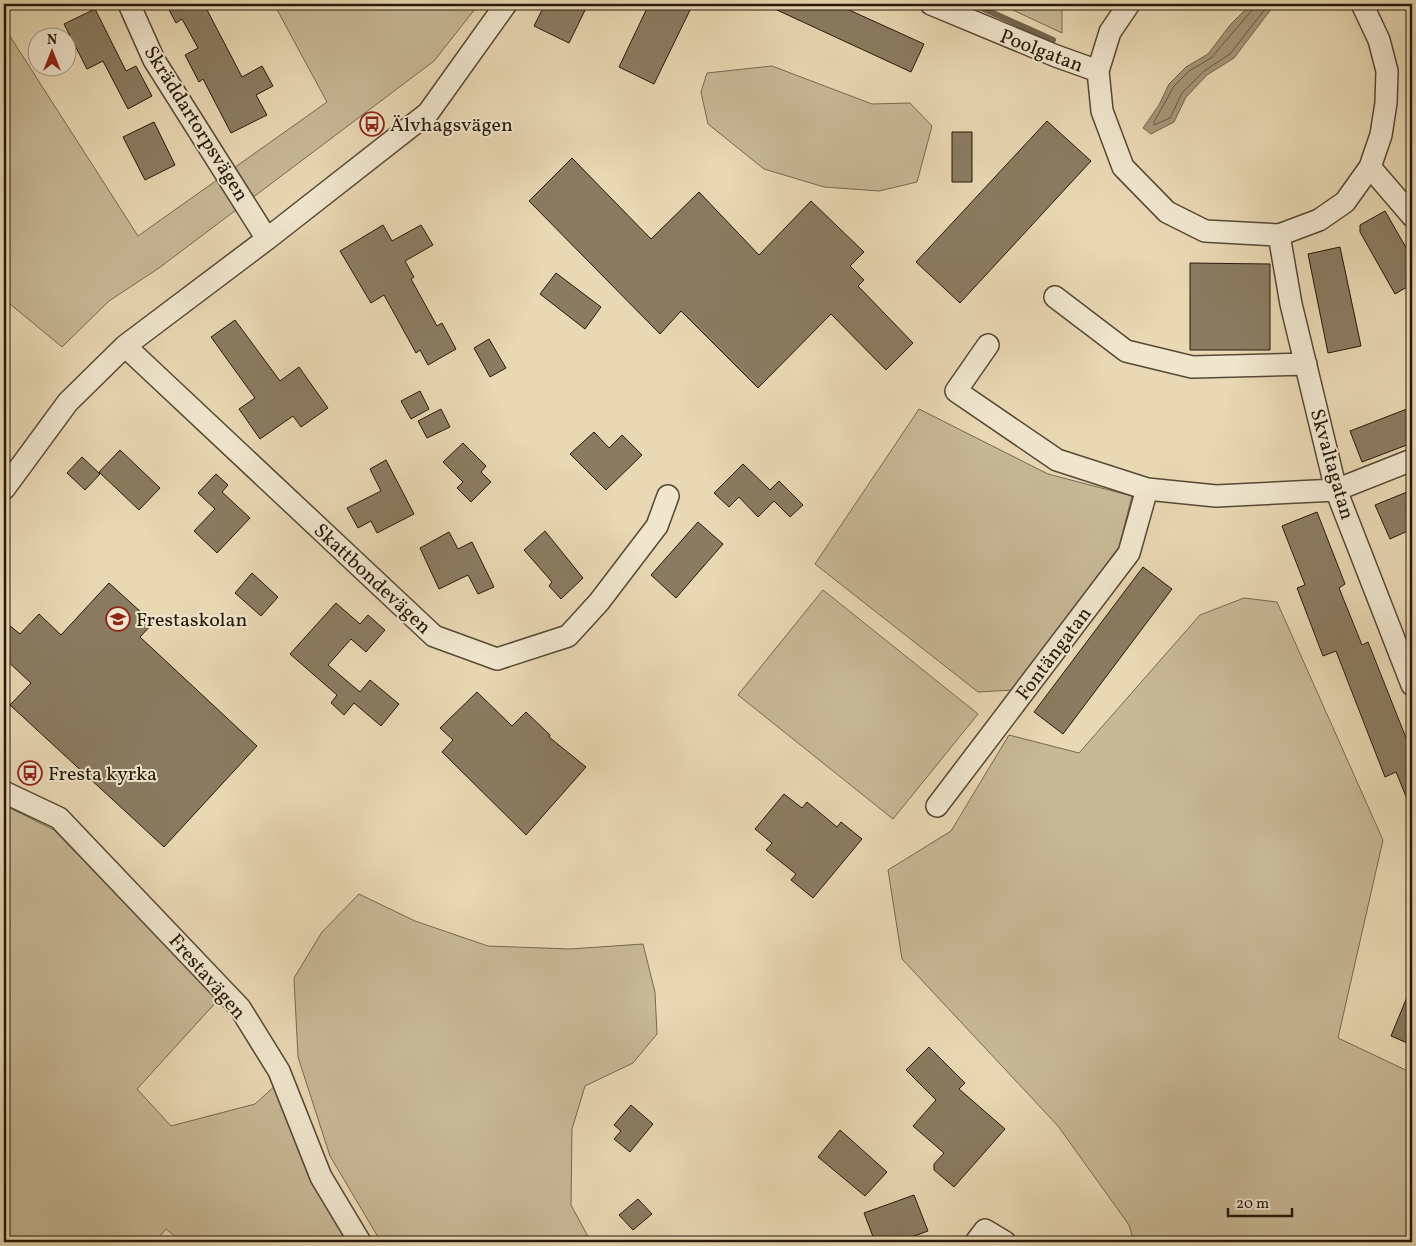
<svg xmlns="http://www.w3.org/2000/svg" width="1416" height="1246" font-family="Vollkorn,serif">
  <style>
    .green { fill: #c7b896; stroke: #766850 }
    .water { fill: #a69779; stroke: #72654c }
    .lines { fill: none; stroke-linecap: round; stroke-linejoin: round }
    .shore { stroke: #665841; stroke-width: 1 }
    .stream { stroke: #72654c; stroke-width: 6 }
    .building { fill: #8a7c61; stroke: #251909 }
    .minor-casing { stroke: #564934; stroke-width: 24 }
    .minor { stroke: #f0e6ce; stroke-width: 21 }
    .labels { text-anchor: middle; stroke-width: 4; stroke-linejoin: round; paint-order: stroke }
    .street-label { font-size: 20px; fill: #251909; stroke: #f0e6ce }
    .poi-label { font-size: 20px; fill: #251909; stroke: #f0e6ce; text-anchor: start }
  </style>
  <rect width="100%" height="100%" fill="#e8d8b3"/>
  <filter id="stains"><feTurbulence type="fractalNoise" baseFrequency=".004" numOctaves="4"/><feColorMatrix values="0 0 0 0 .2 0 0 0 0 .09 0 0 0 0 .02 0 0 0 .5 -.17"/></filter>
  <radialGradient id="worn" r=".72"><stop offset=".6" stop-color="#630" stop-opacity="0"/><stop offset="1" stop-color="#630" stop-opacity=".3"/></radialGradient>
  <path class="green" d="M 274,4 L 479,4 L 434,61 L 159,268 L 109,301 L 62,347 L 4,299 L 4,27 L 138,236 L 327,102 Z
    M 1000,4 L 1062,4 L 1062,33 Z
    M 772,66 L 872,104 L 910,103 L 932,126 L 917,182 L 879,191 L 824,187 L 764,169 L 708,124 L 701,92 L 707,73 Z
    M 919,409 L 1048,474 L 1132,496 L 1119,547 L 1013,690 L 978,692 L 815,564 Z
    M 823,590 L 978,714 L 893,819 L 738,695 Z
    M 1244,598 L 1277,602 L 1383,840 L 1338,1038 L 1412,1073 L 1412,1242 L 1134,1242 L 1129,1225 L 1058,1126 L 902,959 L 888,870 L 951,831 L 1009,735 L 1079,753 L 1200,615 Z
    M 4,805 L 54,830 L 218,1000 L 137,1089 L 171,1126 L 255,1104 L 277,1084 L 350,1242 L 182,1242 L 166,1229 L 155,1242 L 4,1242 Z
    M 359,894 L 415,921 L 488,946 L 570,949 L 643,944 L 655,992 L 657,1034 L 633,1063 L 585,1086 L 572,1129 L 571,1205 L 591,1242 L 381,1242 L 330,1156 L 298,1057 L 294,978 L 322,932 Z"/>
  <path class="water" d="M 1251,4 L 1275,4 L 1234,58 L 1207,75 L 1186,97 L 1174,122 L 1151,134 L 1143,128 L 1159,105 L 1169,84 L 1186,67 L 1208,54 L 1230,25 Z"/>
  <g class="lines">
    <path class="shore" d="M 1254,4 L 1253,9 L 1211,58 L 1189,71 L 1174,86 L 1154,122 L 1154,125 L 1170,118 L 1182,93 L 1204,71 L 1230,54 L 1269,4"/>
    <path class="stream" d="M 973,4 L 1053,40"/>
  </g>
  <path class="building" d="M 166,4 L 210,4 L 205,6 L 242,77 L 262,66 L 273,86 L 256,95 L 267,115 L 231,133 L 203,79 L 199,82 L 185,55 L 198,48 L 182,19 L 176,23 Z
    M 545,4 L 588,4 L 569,43 L 534,26 Z
    M 649,4 L 693,4 L 654,84 L 619,67 Z
    M 764,4 L 836,4 L 924,44 L 911,72 Z
    M 95,9 L 126,71 L 136,66 L 152,96 L 128,109 L 103,61 L 87,69 L 64,24 Z
    M 1047,121 L 1091,161 L 960,303 L 916,262 Z
    M 154,122 L 175,165 L 145,180 L 123,137 Z
    M 952,132 L 972,132 L 972,182 L 952,182 Z
    M 572,158 L 651,239 L 699,192 L 759,255 L 811,201 L 864,252 L 850,266 L 864,280 L 858,286 L 913,343 L 886,370 L 831,314 L 758,388 L 681,311 L 660,334 L 529,201 Z
    M 1385,211 L 1412,258 L 1412,284 L 1395,294 L 1360,232 L 1360,225 Z
    M 383,225 L 392,241 L 421,225 L 433,245 L 405,261 L 414,277 L 411,279 L 437,326 L 442,323 L 456,349 L 428,365 L 420,350 L 416,353 L 384,295 L 371,303 L 340,251 Z
    M 1340,247 L 1361,346 L 1328,353 L 1308,254 Z
    M 1190,263 L 1270,264 L 1270,350 L 1190,350 Z
    M 556,273 L 601,307 L 585,329 L 540,294 Z
    M 235,320 L 280,381 L 299,367 L 328,408 L 301,427 L 293,416 L 260,439 L 239,409 L 255,398 L 211,337 Z
    M 489,339 L 506,368 L 490,377 L 474,348 Z
    M 420,391 L 429,409 L 411,419 L 401,401 Z
    M 1412,407 L 1412,443 L 1362,462 L 1350,431 Z
    M 441,409 L 450,427 L 427,438 L 418,421 Z
    M 594,432 L 609,448 L 622,435 L 642,455 L 606,490 L 570,454 Z
    M 463,443 L 486,466 L 481,472 L 491,482 L 471,502 L 457,488 L 463,482 L 443,462 Z
    M 120,450 L 160,488 L 139,510 L 99,472 Z
    M 82,457 L 100,474 L 85,490 L 67,473 Z
    M 386,460 L 414,514 L 377,533 L 371,521 L 358,528 L 347,508 L 381,491 L 370,469 Z
    M 743,464 L 770,490 L 779,481 L 803,505 L 790,517 L 774,501 L 758,517 L 739,497 L 729,507 L 714,493 Z
    M 216,474 L 228,485 L 222,492 L 250,518 L 217,553 L 194,531 L 215,509 L 198,493 Z
    M 1412,490 L 1412,529 L 1390,539 L 1375,505 Z
    M 1317,512 L 1345,584 L 1339,588 L 1362,645 L 1368,642 L 1412,753 L 1412,811 L 1396,772 L 1385,777 L 1336,651 L 1323,656 L 1297,588 L 1305,585 L 1282,526 Z
    M 698,522 L 723,544 L 676,598 L 651,575 Z
    M 545,531 L 583,578 L 561,599 L 549,586 L 552,582 L 524,550 Z
    M 449,532 L 458,549 L 472,542 L 494,587 L 478,594 L 468,575 L 439,589 L 420,548 Z
    M 1143,567 L 1172,589 L 1063,734 L 1034,712 Z
    M 252,573 L 278,597 L 261,616 L 235,593 Z
    M 109,583 L 153,623 L 140,637 L 257,746 L 164,847 L 10,705 L 31,683 L 4,658 L 4,621 L 20,634 L 39,614 L 61,635 Z
    M 336,603 L 360,624 L 368,615 L 385,630 L 366,652 L 351,639 L 328,665 L 360,692 L 370,680 L 399,704 L 381,726 L 354,703 L 344,715 L 331,703 L 337,695 L 290,654 Z
    M 477,692 L 512,726 L 526,712 L 550,735 L 549,737 L 586,767 L 526,835 L 442,752 L 453,740 L 440,728 Z
    M 784,794 L 802,808 L 807,802 L 837,827 L 841,822 L 862,839 L 813,898 L 791,880 L 796,874 L 766,850 L 772,843 L 755,829 Z
    M 1412,985 L 1412,1045 L 1391,1036 Z
    M 929,1047 L 965,1083 L 959,1089 L 1005,1129 L 954,1187 L 934,1170 L 934,1164 L 944,1153 L 913,1126 L 936,1100 L 906,1070 Z
    M 631,1105 L 653,1124 L 630,1152 L 614,1139 L 621,1131 L 614,1125 Z
    M 840,1130 L 887,1172 L 865,1196 L 818,1157 Z
    M 914,1195 L 928,1231 L 898,1242 L 875,1242 L 864,1213 Z
    M 638,1199 L 652,1214 L 633,1230 L 619,1215 Z"/>
  <g class="lines">
    <g class="minor-casing">
      <path id="minor" d="M 129,4 L 154,60 L 267,239
        M 931,4 L 1056,56 L 1098,71
        M 1129,4 L 1110,32 L 1098,71 L 1102,111 L 1123,167 L 1167,212 L 1205,231 L 1279,235 L 1319,220 L 1345,202 L 1370,167 L 1381,135 L 1386,103 L 1387,71 L 1379,40 L 1362,4
        M 1370,167 L 1412,216
        M 1279,235 L 1291,304 L 1336,490 L 1412,685
        M 1055,297 L 1126,351 L 1192,367 L 1306,364
        M 988,345 L 956,391 L 1057,460 L 1147,489 L 1216,496 L 1336,490 L 1412,460
        M 125,346 L 434,636 L 497,659 L 568,636 L 599,602 L 657,526 L 668,496
        M 4,489 L 68,402 L 125,346 L 267,239 L 428,113 L 506,4
        M 4,792 L 59,818 L 240,1008 L 279,1071 L 321,1177 L 360,1242
        M 937,806 L 1129,553 L 1147,489
        M 976,1242 L 985,1230 L 1005,1242"/>
    </g>
    <use href="#minor" class="minor"/>
  </g>
  <defs>
    <g id="bus-ring" transform="scale(1.25)"><circle r="9.5" fill="#f0e6ce" stroke="#8f2418" stroke-width="1.5"/><path d="M-5-6H5V4H4V6H2V4H-2V6H-4V4H-5ZM-3.5-4V0h7V-4ZM-3.5 1.2v1.5H-2V1.2ZM2 1.2v1.5H3.5V1.2Z" fill="#8f2418"/></g>
    <g id="school-ring" transform="scale(1.25)"><circle r="9.5" fill="#f0e6ce" stroke="#8f2418" stroke-width="1.5"/><path d="M0-5L7-2L0 1L-7-2ZM-4 1L0 2.5L4 1V4Q0 6-4 4Z" fill="#8f2418"/></g>
  </defs>
  <g fill-rule="evenodd">
    <use href="#bus-ring" x="372" y="124"/>
    <use href="#school-ring" x="118" y="619"/>
    <use href="#bus-ring" x="30" y="773"/>
  </g>
  <g class="labels">
    <g class="street-label">
      <text transform="translate(1042 50) rotate(21)" y="7">Poolgatan</text>
      <text transform="translate(197 123) rotate(58)" y="7">Skräddartorpsvägen</text>
      <text transform="translate(1333 464) rotate(74)" y="7">Skvaltagatan</text>
      <text transform="translate(373 578) rotate(43)" y="7">Skattbondevägen</text>
      <text transform="translate(1053 653) rotate(-53)" y="7">Fontängatan</text>
      <text transform="translate(208 976) rotate(49)" y="7">Frestavägen</text>
    </g>
    <g class="poi-label">
      <text x="390" y="131">Älvhagsvägen</text>
      <text x="136" y="626">Frestaskolan</text>
      <text x="48" y="780">Fresta kyrka</text>
    </g>
  </g>
  <rect width="1416" height="1246" fill="none" stroke="#e8d8b3" stroke-width="20"/>
  <rect x="5" y="5" width="1406" height="1236" fill="none" stroke="#251909" stroke-width="2.5"/>
  <rect x="10" y="10" width="1396" height="1226" fill="none" stroke="#251909"/>
  <g transform="translate(52 52)"><circle r="24" fill="#f0e6ce" stroke="#9f947f"/>
  <path d="M0-4L9 19L0 12L-9 19Z" fill="#8f2418"/>
  <text y="-8" font-size="14" font-weight="bold" text-anchor="middle" fill="#251909">N</text>
  </g>
  <path d="M1228 1208v8h64v-8" fill="none" stroke="#251909" stroke-width="2.5"/>
  <text x="1236" y="1208" font-size="15" fill="#251909" stroke="#f0e6ce" stroke-width="4" paint-order="stroke">20 m</text>
  <rect width="100%" height="100%" filter="url(#stains)"/>
  <rect width="100%" height="100%" fill="url(#worn)"/>
</svg>
